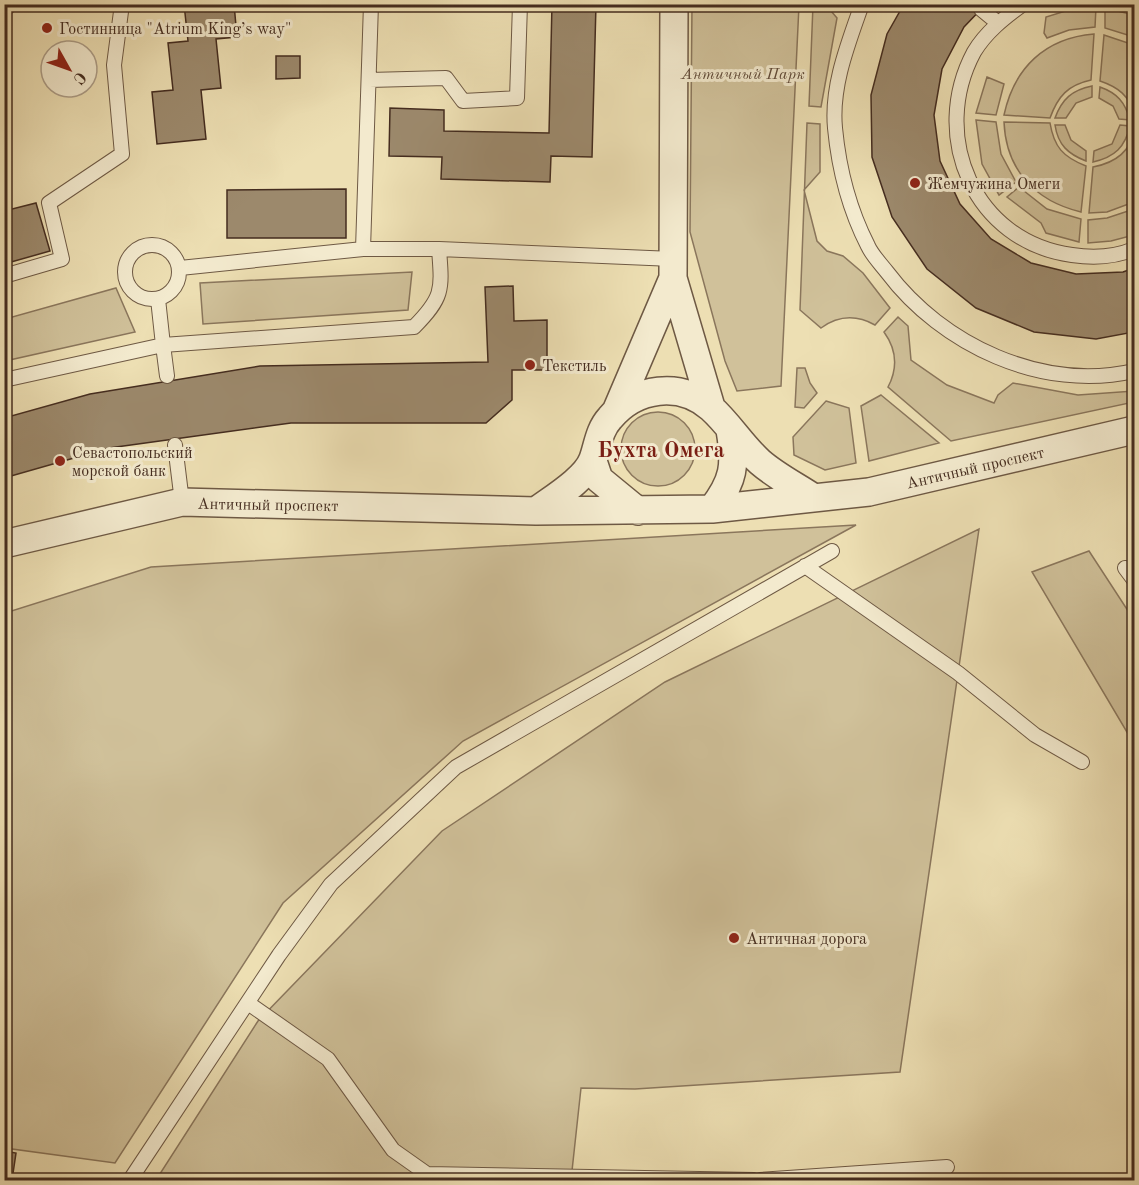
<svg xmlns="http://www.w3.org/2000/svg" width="1139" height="1185" font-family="'Old Standard TT',serif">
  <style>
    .green { fill: #d0c19a; stroke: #8a765c; stroke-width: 1.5 }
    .building { fill: #9c896c; stroke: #442c1f; stroke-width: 1.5 }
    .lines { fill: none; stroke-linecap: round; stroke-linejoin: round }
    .lane-casing { stroke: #6e5944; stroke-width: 16 }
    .street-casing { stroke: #6e5944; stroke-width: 30 }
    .lane { stroke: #f3eace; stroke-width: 14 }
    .street { stroke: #f3eace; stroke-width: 27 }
    .poi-dot { fill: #8f2418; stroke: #f3eace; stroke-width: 2 }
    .labels { text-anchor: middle; stroke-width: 6; stroke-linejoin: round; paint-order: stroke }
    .poi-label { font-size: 16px; fill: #442c1f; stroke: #f3eace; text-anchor: start }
    .park-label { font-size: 16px; font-style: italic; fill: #604a38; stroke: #f3eace }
    .street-label { font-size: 16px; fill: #442c1f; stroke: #f3eace }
    .district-label { font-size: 22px; font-weight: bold; fill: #7a1f14; stroke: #f3eace }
  </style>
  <rect width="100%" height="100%" fill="#eddfb3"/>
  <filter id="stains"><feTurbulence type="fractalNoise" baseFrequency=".00333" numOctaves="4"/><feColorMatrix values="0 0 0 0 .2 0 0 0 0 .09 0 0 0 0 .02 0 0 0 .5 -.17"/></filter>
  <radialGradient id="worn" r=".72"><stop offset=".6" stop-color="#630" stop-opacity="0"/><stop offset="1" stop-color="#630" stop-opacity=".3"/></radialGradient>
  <path class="green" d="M 692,5 L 799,5 L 781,386 L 737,391 L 725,361 L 690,232 Z
    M 813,5 L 826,5 L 837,18 L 821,107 L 809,106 Z
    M 1096,7 L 1095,27 L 1069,30 L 1047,38 L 1044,33 L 1046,17 L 1072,9 Z
    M 1105,8 L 1134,15 L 1134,37 L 1105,28 Z
    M 1094,34 L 1091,80 C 1068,85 1058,96 1050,118 L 1004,115 C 1014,68 1045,38 1094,34 Z
    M 1104,35 L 1134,45 L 1134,115 C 1130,96 1118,87 1100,81 Z
    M 987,77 L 1004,84 L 996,115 L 976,113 Z
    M 1092,86 L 1092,97 L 1076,103 L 1066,118 L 1055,118 C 1062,99 1072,90 1092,86 Z
    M 1100,87 C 1117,93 1125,102 1130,120 L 1119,119 L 1113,106 L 1099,98 Z
    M 976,120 L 996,122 L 1001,154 L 1016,182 L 999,195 L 982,164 Z
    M 1004,122 L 1050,123 C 1054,147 1063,157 1086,166 L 1081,212 C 1035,201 1006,170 1004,122 Z
    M 807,123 L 820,124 L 820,172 L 804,190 L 817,241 L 827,251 L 843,256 L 863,273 L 890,308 L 875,325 C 857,315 839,315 821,328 L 800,310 Z
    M 1055,125 L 1065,125 L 1071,140 L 1086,151 L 1086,161 C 1068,154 1058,145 1055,125 Z
    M 1120,125 L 1130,126 C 1125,147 1115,157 1093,162 L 1094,151 L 1112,144 Z
    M 1134,131 L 1134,202 L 1107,212 L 1089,213 L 1093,167 C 1114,163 1130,153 1134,131 Z
    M 1019,187 L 1047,209 L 1081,219 L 1079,242 L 1046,233 L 1041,223 L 1007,197 Z
    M 1134,209 L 1134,235 L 1111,241 L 1088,243 L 1088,220 L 1107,218 Z
    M 412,272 L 408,310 L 203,324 L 200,283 Z
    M 116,288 L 135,332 L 5,361 L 5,319 Z
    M 898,317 L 908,326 L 911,360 L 947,385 L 994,403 L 998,395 L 1013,383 L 1078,395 L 1134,391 L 1134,402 L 951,441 L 888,387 C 898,368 897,350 884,332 Z
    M 797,368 L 805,368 L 810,383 L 817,393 L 804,408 L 795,407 Z
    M 881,395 L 939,443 L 869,461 L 861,406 Z
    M 826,401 L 849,408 L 856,463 L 825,470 L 794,455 L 793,437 Z
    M621 449a37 37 0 1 1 74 0a37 37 0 1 1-74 0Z
    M 856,525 L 463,741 L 283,903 L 115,1163 L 5,1148 L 5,613 L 151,567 Z
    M 979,529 L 900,1072 L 635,1089 L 581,1088 L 571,1180 L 156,1180 L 258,1021 L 442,831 L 665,682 Z
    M 1089,551 L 1134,620 L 1134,744 L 1032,572 Z"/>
  <path class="building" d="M 4,4 L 23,4 L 4,19 Z
    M 184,4 L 234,4 L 237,37 L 216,39 L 221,88 L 201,90 L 206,139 L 157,144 L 152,92 L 173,90 L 168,43 L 188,41 Z
    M 552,4 L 596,4 L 592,157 L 551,156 L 550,182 L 441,179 L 442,157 L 389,156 L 390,108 L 444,110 L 444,131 L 549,133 Z
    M 904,4 L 986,4 L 964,27 L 942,69 L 934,115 L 940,161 L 960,204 L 991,239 L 1031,263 L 1076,274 L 1123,272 L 1134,268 L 1134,332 L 1096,339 L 1034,332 L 976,308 L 927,269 L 892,217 L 872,157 L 871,95 L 887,34 Z
    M 276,56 L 300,56 L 300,78 L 276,79 Z
    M 346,189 L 346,238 L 227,238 L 227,190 Z
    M 36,203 L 50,251 L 4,264 L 4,211 Z
    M 513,286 L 514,321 L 547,320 L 547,370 L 512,370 L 512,400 L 486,423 L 291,423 L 109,448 L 4,478 L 4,418 L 90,394 L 260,366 L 488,362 L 485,287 Z
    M 4,1151 L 16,1153 L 12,1180 L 4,1180 Z"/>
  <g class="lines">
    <g class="lane-casing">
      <path id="lane" d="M 862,4 C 848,44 831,86 835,128 C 839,170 849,209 868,246 C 872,255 880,263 887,272 C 942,345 1042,392 1134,371
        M 1023,4 C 1004,18 986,32 974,52 C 929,136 974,242 1072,255 C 1092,258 1115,257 1134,249
        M 981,9 L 998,23
        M 369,80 L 446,78 L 463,101 L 517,98 L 520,4
        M125 272a27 27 0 1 1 54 0a27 27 0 1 1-54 0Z
        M 363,249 L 371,4
        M 180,268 L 363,249 L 439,249 L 673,259
        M 4,276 L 62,259 L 49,203 L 122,154 L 114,65 L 122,4
        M 158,299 L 163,345 L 414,327 C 444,297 442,289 439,249
        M 4,380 L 163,345 L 167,376
        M 175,445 L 182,502
        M 805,566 L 958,673 L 1035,735 L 1082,762
        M 1125,568 L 1134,580
        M 248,1003 L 328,1059 L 393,1150 L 427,1174 L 754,1180
        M 130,1180 L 279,955 L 331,884 L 456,767 L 832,551
        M 760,1180 L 947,1167"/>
    </g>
    <g class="street-casing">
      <path id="street" d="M 674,4 L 673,278 L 711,407
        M 617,409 L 673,278
        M 593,461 L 599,479 L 638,511
        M 712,509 C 734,481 736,465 730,430
        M 536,511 C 552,499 586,479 593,459 C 598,445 599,430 610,418 C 636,387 680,381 711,408 C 729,424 742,446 760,462 C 776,476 796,486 814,498
        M 4,544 L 182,502 L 536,511 L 712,509 L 869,492 L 1134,430"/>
    </g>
    <use href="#lane" class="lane"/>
    <use href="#street" class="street"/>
  </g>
  <g class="poi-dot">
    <circle cx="47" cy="28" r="6"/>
    <circle cx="915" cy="183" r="6"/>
    <circle cx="530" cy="365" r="6"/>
    <circle cx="60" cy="461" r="6"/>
    <circle cx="734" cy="938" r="6"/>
  </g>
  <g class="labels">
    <g class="poi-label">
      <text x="59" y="34">Гостинница "Atrium King’s way"</text>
      <text x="927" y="189">Жемчужина Омеги</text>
      <text x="542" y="371">Текстиль</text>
      <text x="72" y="458">Севастопольский<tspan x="72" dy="18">морской банк</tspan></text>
      <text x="746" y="944">Античная дорога</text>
    </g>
    <g class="park-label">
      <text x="743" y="79">Античный Парк</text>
    </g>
    <g class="street-label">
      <text transform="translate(975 467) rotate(-13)" y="6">Античный проспект</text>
      <text transform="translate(268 504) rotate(1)" y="6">Античный проспект</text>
    </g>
    <g class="district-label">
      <text x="661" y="457">Бухта Омега</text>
    </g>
  </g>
  <rect width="1139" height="1185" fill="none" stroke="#eddfb3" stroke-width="24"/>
  <rect x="6" y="6" width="1127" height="1173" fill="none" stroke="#442c1f" stroke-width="3"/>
  <rect x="12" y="12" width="1115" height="1161" fill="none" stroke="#442c1f" stroke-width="1.5"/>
  <g transform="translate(69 69) rotate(130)"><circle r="28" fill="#f3eace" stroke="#ad9e88" stroke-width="1.5"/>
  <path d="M0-4.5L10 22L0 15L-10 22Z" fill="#8f2418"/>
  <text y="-9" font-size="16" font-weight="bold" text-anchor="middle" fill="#442c1f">С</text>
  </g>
  <rect width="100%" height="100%" filter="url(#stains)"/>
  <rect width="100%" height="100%" fill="url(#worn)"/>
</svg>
